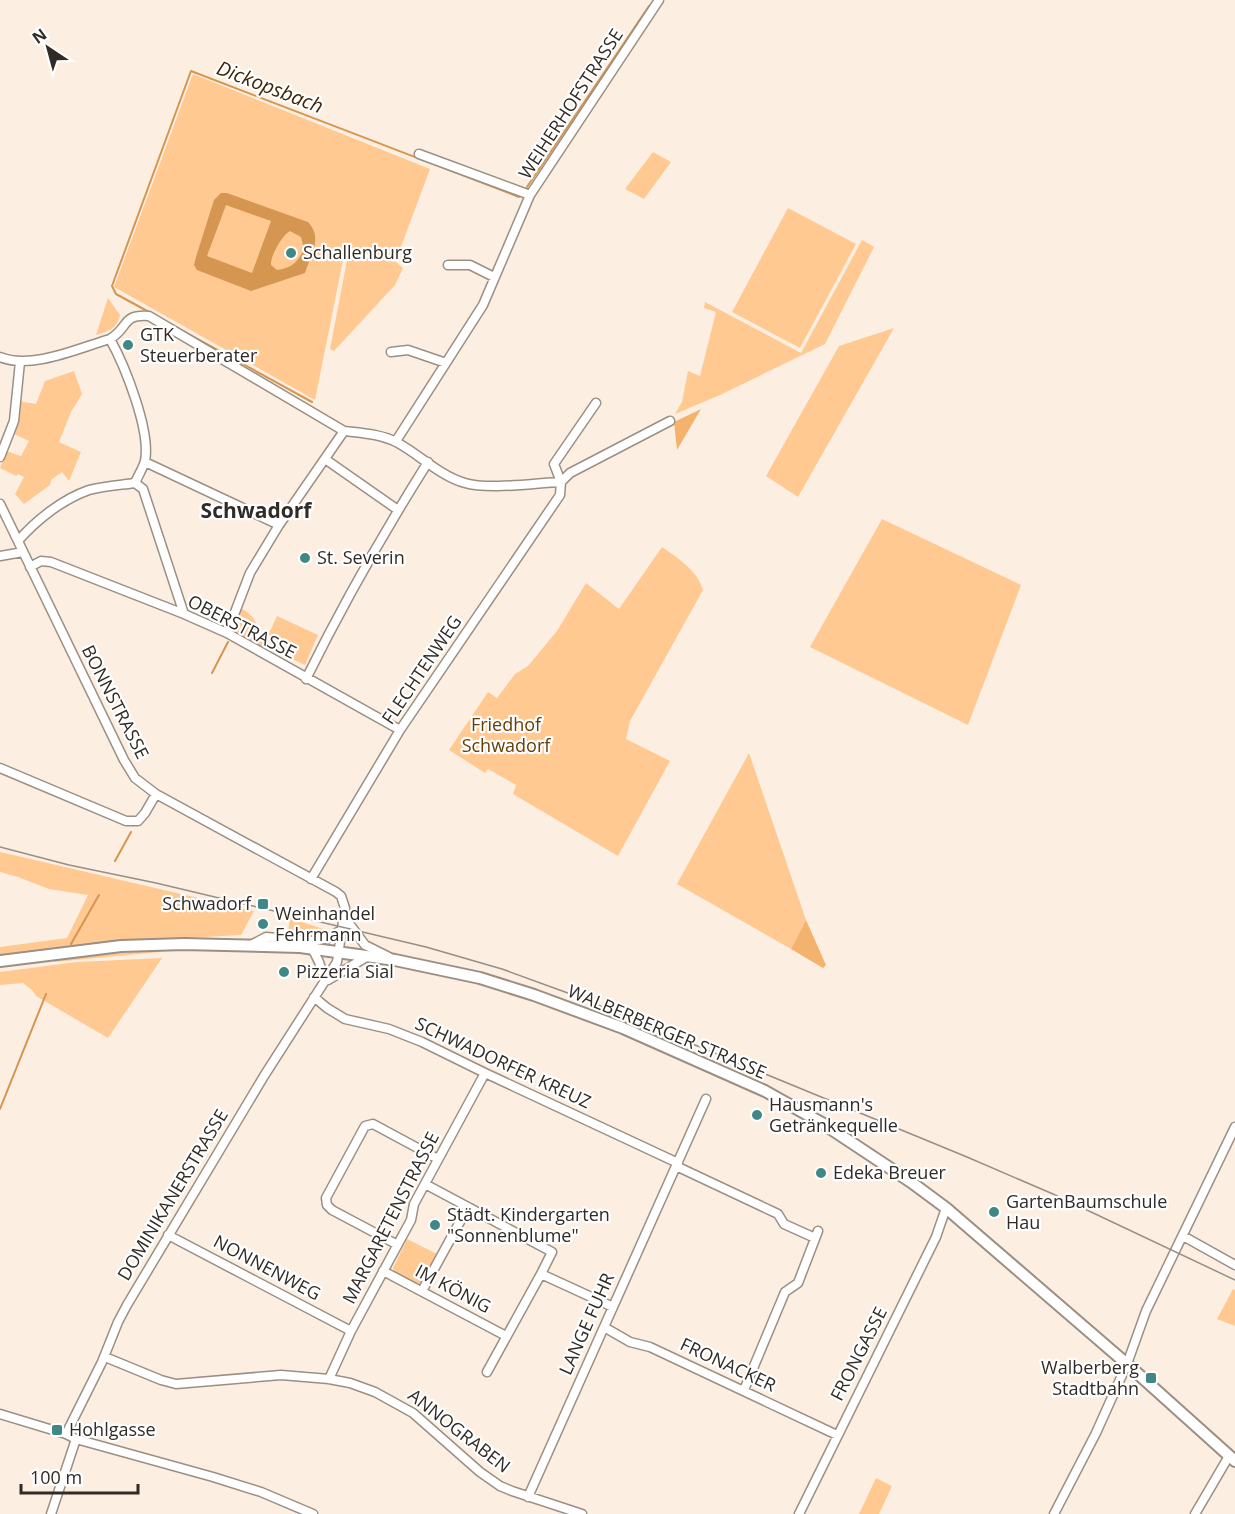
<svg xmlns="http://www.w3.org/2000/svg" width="1235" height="1514" font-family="'Open Sans',sans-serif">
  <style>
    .green { fill: #ffc991 }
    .forest { fill: #f3b36d }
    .water { fill: #d49650; fill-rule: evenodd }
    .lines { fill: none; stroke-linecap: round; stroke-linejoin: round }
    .stream { stroke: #d49650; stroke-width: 2 }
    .minor-casing { stroke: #9b8f83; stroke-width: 11 }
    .major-casing { stroke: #9b8f83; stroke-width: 14 }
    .minor { stroke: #fff; stroke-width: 8 }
    .major { stroke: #fff; stroke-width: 10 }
    .tram { stroke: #978e85; stroke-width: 1.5 }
    .poi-dot { fill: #408885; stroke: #fff; stroke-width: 2 }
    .labels { text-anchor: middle; stroke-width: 4.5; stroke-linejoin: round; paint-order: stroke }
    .street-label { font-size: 18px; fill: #302b26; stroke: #fff }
    .poi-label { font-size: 18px; fill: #302b26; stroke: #fff; text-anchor: start }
    .park-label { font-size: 18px; fill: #663d02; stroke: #fff }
    .water-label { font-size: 20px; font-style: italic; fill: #3f2606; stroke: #fff }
    .quarter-label { font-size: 21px; font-weight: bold; fill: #302b26; stroke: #fff }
  </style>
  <rect width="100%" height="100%" fill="#fcefe2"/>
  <path class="green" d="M 193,74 L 430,169 L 396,260 L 345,250 L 315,400 L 114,287 Z
    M 653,152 L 671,162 L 644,199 L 625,189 Z
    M 788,208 L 856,244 L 800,348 L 732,312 Z
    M 862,240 L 874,247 L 825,344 L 720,395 L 675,414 L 682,402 L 688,371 L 700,376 L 716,312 L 704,308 L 705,302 L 801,353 Z
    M 348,255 L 396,262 L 403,268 L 395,285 L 334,351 L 330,349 Z
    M 108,298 L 120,315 C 117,329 109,331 96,335 Z
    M 894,328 L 798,497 L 766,476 L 839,346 Z
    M 74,371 L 82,394 L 71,412 L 59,442 L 81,452 L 69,481 L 62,472 L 51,480 L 50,485 L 24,504 L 15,494 L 24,477 L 18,474 L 16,476 L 0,468 L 6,451 L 21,456 L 29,441 L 14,434 L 17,420 L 18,401 L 36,404 L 45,381 Z
    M 882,519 L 1021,585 L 968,725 L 810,647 Z
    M 662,547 C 678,558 698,571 703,590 L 630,721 L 626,739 L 670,761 L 618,856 L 513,794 L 516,785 L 488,769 L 485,773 L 449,750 L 488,692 L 497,698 L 515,674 L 528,666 L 557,631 L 586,583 L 619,609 Z
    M 240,608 C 253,614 259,623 257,637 L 265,642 L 277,616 L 318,635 L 305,665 L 263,646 L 258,647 L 240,637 L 234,628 Z
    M 749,753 L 806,920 L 791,949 L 677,884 Z
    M 0,852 L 22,857 L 254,911 L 241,935 L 113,942 L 0,957 L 0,947 L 67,938 L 88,895 L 49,889 L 18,877 L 0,872 Z
    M 290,918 L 323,929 L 319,935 L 294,935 L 288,931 Z
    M 159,950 L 160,952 L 54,962 L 55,959 L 67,957 Z
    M 162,958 L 108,1038 L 36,996 L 32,990 L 23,983 L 0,985 L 0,972 L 77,962 Z
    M 407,1239 L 439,1255 L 422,1285 L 395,1273 L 393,1268 Z
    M 1233,1289 L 1235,1290 L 1235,1326 L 1217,1319 Z
    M 876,1478 L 892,1486 L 879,1514 L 859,1514 Z"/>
  <path class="forest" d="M 701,409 L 677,450 L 674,422 Z
    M 806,920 L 826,965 L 823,968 L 791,949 Z"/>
  <path class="water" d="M 221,193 L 227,193 L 308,222 C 323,238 311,254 305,273 L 251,291 L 197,270 L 194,265 L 196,257 L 214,200 ZM 226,205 L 271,221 L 252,273 L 207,256 ZM 290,231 L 301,237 L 304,249 C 298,262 292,268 277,270 L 271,265 C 270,256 283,234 290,231 Z"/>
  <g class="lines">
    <path class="stream" d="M 527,187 L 649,6
      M 149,312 L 116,294 L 112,286 L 191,71 L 519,197
      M 172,325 L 312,402
      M 212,673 L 228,642
      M 115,861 L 131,832
      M 71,944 L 99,895
      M 0,1109 L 46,994"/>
    <g class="minor-casing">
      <path id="minor" d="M 419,154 L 530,195
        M 448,265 L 470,265 L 494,277
        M 110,339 C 125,366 151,431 145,461 C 143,468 138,476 135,483
        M 391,352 L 408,350 L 446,363
        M 0,357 C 31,370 79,348 110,339 C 130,327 121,314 149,316 L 344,431 C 362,433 382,434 398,443 C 420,455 440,476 465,483 C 489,490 534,483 561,482 L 570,473 L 670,421
        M 396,441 L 483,305 L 530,195 L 659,0
        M 0,457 L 14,421 L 20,362
        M 325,459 L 398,510
        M 145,462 L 279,525
        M 135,483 L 143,489 L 184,614
        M 0,504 L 124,760 L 135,778 L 156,794 L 336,892 L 341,896 L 345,908 L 337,962 L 264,1076 L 127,1305 L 118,1322 L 102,1362 L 66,1434
        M 18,541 C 36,520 63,499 89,490 C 104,486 121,485 135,483
        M 0,556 L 23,552
        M 30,567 L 41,561 L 51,562 L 184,614 L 227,633 L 400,730
        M 227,633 L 250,573 L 279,525 L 344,431
        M 306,679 C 343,604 384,532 428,462
        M 0,768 L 126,821 L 138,821 L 145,813 L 156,794
        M 311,879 L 400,730 L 560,495 L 561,482 L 554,464 L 596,403
        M 345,918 L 365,945 L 389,957
        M 251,945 L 266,937 L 314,941 L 328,938 L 343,929
        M 313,950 L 319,962 L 325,981
        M 328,980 L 368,956
        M 314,997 L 327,1008 L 345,1019 L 389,1029 L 422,1042 L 485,1073 L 678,1163
        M 676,1166 L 778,1214 L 784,1224 L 815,1238
        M 425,1184 L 552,1252 L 541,1274 L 613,1307
        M 168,1235 L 351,1331
        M 1183,1236 L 1235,1265
        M 396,1244 L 332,1210 L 327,1205 L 326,1198 L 365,1126 L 373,1124 L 438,1159
        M 383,1271 L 506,1336
        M 422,1291 L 468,1207
        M 604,1327 L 630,1342 L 650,1347 L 837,1435
        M 105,1357 L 161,1380 L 176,1384 L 281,1375 L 329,1379 L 350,1383 L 375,1392 L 413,1413 L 480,1472 L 500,1486 L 512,1491 L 582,1514
        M 487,1372 L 541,1274
        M 329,1379 L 351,1331 L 411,1220 L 414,1204 L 485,1073
        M 744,1390 L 785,1292 L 798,1283 L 818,1231
        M 0,1414 L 66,1434 L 76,1439 L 213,1477 L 261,1492 L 313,1514
        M 528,1497 L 706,1099
        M 51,1514 L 76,1439
        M 799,1514 L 936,1237 L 946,1208
        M 1054,1514 L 1096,1433 L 1127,1364 L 1146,1311 L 1235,1127
        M 1195,1514 L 1229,1456"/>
    </g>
    <g class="major-casing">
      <path id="major" d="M 0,961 L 121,946 L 184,944 L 300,947 L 395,960 L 480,978 L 534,995 L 623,1028 L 765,1091 L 822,1123 L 911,1182 L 946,1208 L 1127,1364 L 1235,1461"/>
    </g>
    <use href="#minor" class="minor"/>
    <use href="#major" class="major"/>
    <path class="tram" d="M 0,847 L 69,865 L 156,883 L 426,947 L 502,969 L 576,996 L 967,1157 L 1053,1194 L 1235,1280"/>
  </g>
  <g class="poi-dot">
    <circle cx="291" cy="253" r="6"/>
    <circle cx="128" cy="345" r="6"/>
    <circle cx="305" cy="558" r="6"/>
    <rect x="257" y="898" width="12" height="12" rx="3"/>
    <circle cx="263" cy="924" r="6"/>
    <circle cx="284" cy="972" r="6"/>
    <circle cx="757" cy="1115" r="6"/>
    <circle cx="821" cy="1173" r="6"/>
    <circle cx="994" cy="1212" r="6"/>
    <circle cx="435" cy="1225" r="6"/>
    <rect x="1145" y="1372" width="12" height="12" rx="3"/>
    <rect x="51" y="1424" width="12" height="12" rx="3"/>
  </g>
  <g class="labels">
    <g class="street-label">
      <text transform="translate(571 104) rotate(-57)" y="6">WEIHERHOFSTRASSE</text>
      <text transform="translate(242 627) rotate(27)" y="6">OBERSTRASSE</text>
      <text transform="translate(422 670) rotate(-56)" y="6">FLECHTENWEG</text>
      <text transform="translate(115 702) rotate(63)" y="6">BONNSTRASSE</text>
      <text transform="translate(667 1032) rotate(23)" y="6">WALBERBERGER STRASSE</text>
      <text transform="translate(503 1063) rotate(25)" y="6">SCHWADORFER KREUZ</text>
      <text transform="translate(173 1195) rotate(-59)" y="6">DOMINIKANERSTRASSE</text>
      <text transform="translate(391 1218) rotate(-63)" y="6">MARGARETENSTRASSE</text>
      <text transform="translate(267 1268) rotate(28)" y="6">NONNENWEG</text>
      <text transform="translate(453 1289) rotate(28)" y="6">IM KÖNIG</text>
      <text transform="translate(587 1324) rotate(-66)" y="6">LANGE FUHR</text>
      <text transform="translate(859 1354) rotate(-63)" y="6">FRONGASSE</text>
      <text transform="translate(728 1365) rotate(25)" y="6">FRONACKER</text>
      <text transform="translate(459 1431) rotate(38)" y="6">ANNOGRABEN</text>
    </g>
    <g class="poi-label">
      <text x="303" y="259">Schallenburg</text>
      <text x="140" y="341">GTK<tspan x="140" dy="21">Steuerberater</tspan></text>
      <text x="317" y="564">St. Severin</text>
      <text x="251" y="910" text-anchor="end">Schwadorf</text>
      <text x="275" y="920">Weinhandel<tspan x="275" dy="21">Fehrmann</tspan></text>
      <text x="296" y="978">Pizzeria Sial</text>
      <text x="769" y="1111">Hausmann's<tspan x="769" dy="21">Getränkequelle</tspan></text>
      <text x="833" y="1179">Edeka Breuer</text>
      <text x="1006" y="1208">GartenBaumschule<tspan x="1006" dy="21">Hau</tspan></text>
      <text x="447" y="1221">Städt. Kindergarten<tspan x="447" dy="21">"Sonnenblume"</tspan></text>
      <text x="1139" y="1374" text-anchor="end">Walberberg<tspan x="1139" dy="21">Stadtbahn</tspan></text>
      <text x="69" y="1436">Hohlgasse</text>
    </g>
    <g class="park-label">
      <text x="506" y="731">Friedhof<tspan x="506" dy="21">Schwadorf</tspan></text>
    </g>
    <g class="water-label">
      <text transform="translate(270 87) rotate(21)" y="7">Dickopsbach</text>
    </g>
    <g class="quarter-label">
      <text x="256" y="518">Schwadorf</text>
    </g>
  </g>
  <g transform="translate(48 48) rotate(324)" stroke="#ffffff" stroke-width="4.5" paint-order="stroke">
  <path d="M0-4.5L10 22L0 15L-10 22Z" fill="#302b26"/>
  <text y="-9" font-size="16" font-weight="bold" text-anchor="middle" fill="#302b26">N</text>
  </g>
  <path d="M21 1484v9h117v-9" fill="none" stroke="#302b26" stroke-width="3"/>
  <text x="30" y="1484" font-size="18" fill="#302b26" stroke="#ffffff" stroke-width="4.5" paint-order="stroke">100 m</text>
</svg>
